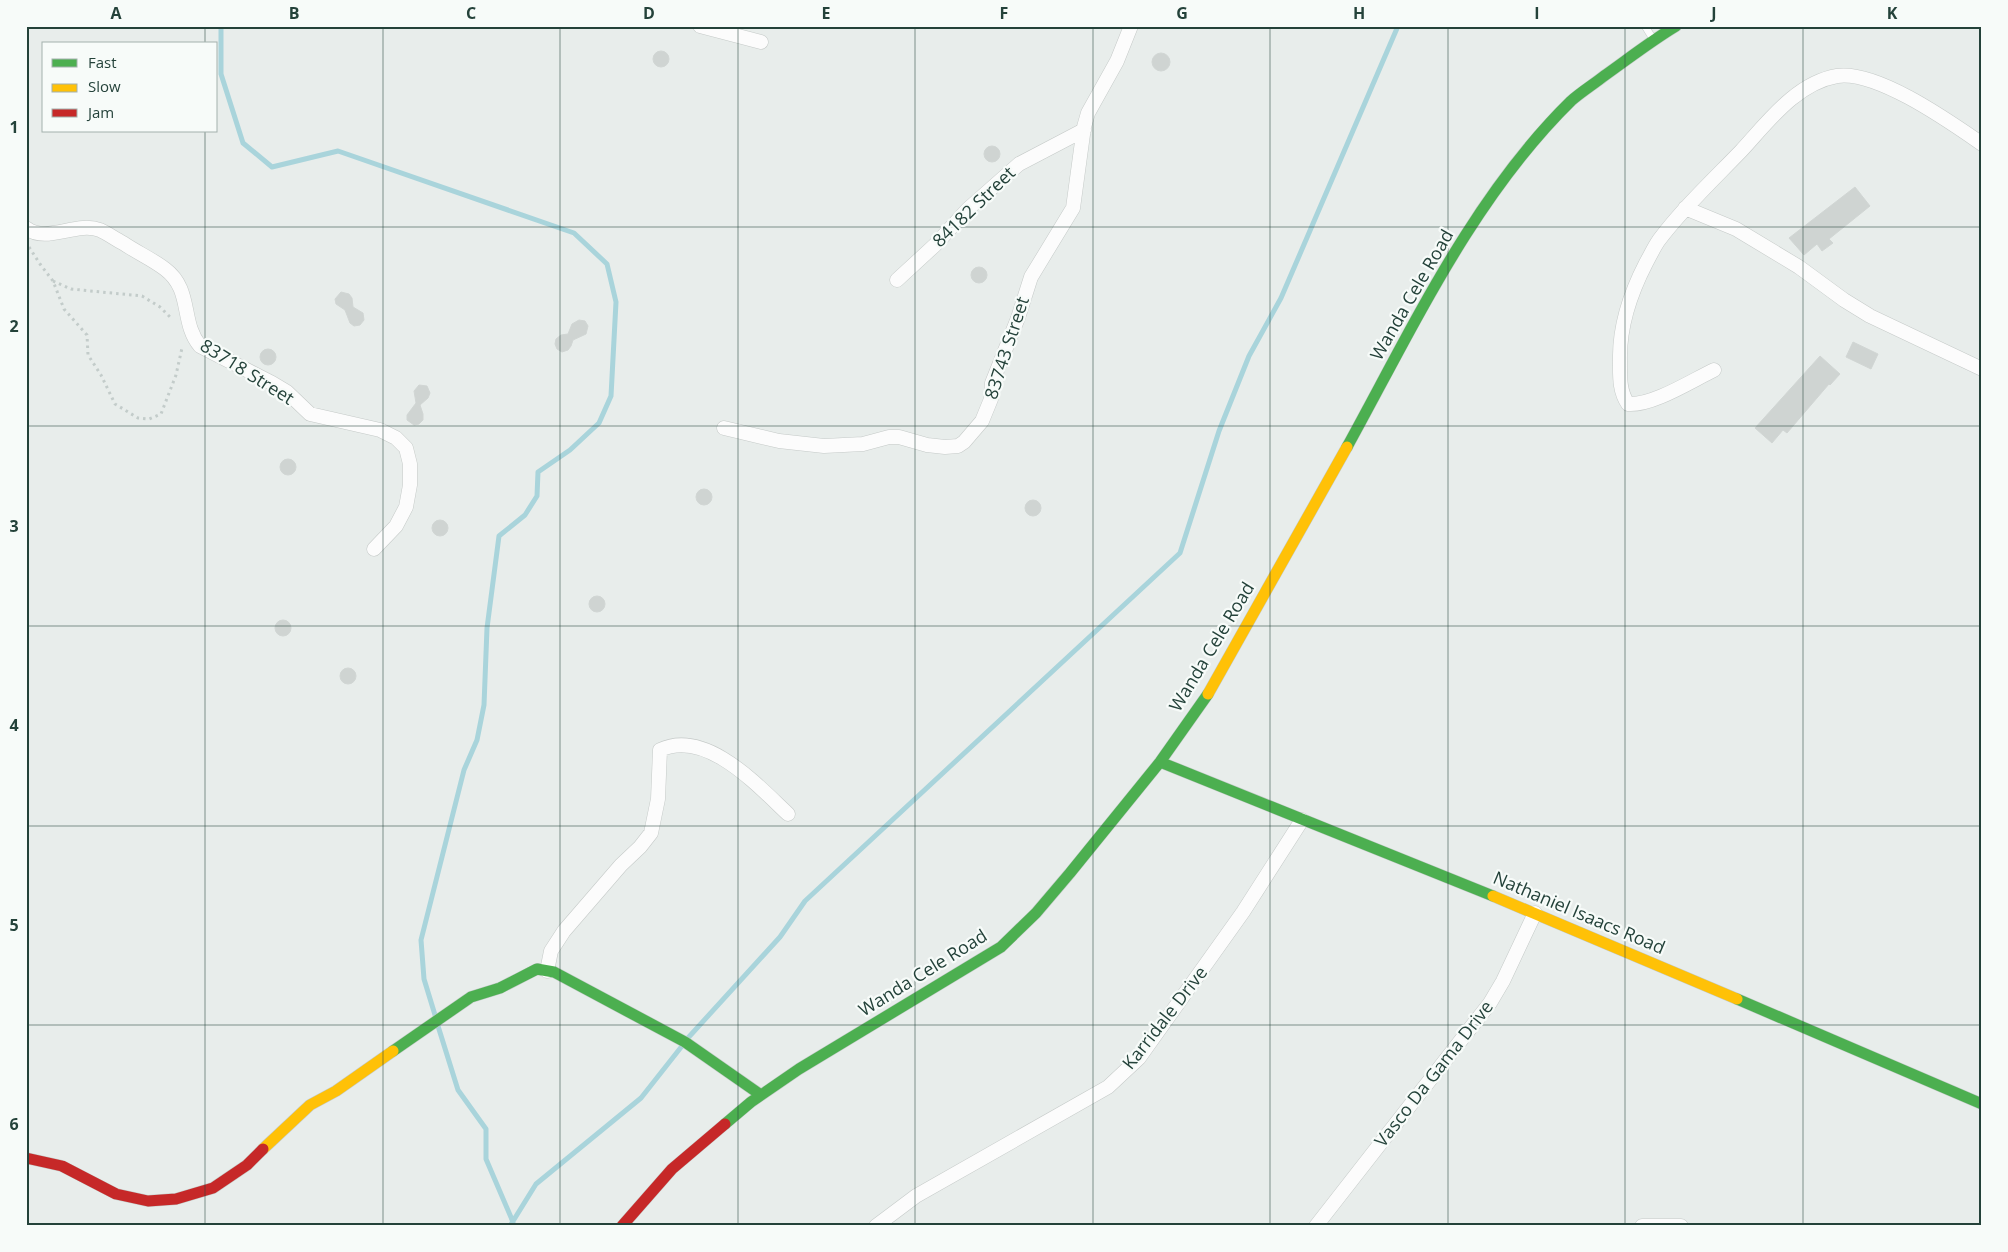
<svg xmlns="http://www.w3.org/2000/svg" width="2008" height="1252" font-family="'Open Sans',sans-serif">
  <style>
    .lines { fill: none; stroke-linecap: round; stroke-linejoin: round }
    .stream { stroke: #a9d4db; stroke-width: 5 }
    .building { fill: #cfd4d2; stroke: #d1d6d4 }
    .lane-casing { stroke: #c5cac8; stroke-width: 8 }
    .street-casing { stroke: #c5cac8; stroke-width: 15 }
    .fast-casing { stroke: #c3cbc8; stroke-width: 12 }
    .slow-casing { stroke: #c3cbc8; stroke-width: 12 }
    .jam-casing { stroke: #c3cbc8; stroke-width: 12 }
    .path { stroke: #c3ccca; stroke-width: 3; stroke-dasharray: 2.5 4; stroke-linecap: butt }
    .lane { stroke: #fcfcfc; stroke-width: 7 }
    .street { stroke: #fcfcfc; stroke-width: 14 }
    .fast { stroke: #4caf50; stroke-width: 11 }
    .slow { stroke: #ffc107; stroke-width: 11 }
    .jam { stroke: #c62828; stroke-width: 11 }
    .grid { fill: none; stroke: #24423a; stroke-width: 1; stroke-opacity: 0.55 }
    .labels { text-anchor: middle; stroke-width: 4.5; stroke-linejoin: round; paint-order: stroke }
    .street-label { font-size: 18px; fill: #24423a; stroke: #f7fbf9 }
    .neatline { fill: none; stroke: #24423a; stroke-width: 2 }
    .grid-label { font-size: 16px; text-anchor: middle; font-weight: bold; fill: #24423a }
  </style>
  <rect width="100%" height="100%" fill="#e8edeb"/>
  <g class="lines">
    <path class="stream" d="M 221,26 L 221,74 L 243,143 L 272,167 L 338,151 L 574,233 L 607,264 L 616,302 L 611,396 L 599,423 L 570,450 L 538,472 L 537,496 L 525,515 L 499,536 L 487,628 L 484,705 L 477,740 L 464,770 L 421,940 L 424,979 L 435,1015
      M 438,1026 L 458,1090 L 486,1129 L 486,1159 L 513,1222
      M 687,1039 L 780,937 L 805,901 L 1180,553 L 1219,431 L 1249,356 L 1281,298 L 1398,26
      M 510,1226 L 536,1184 L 641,1098 L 682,1046"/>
  </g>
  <path class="building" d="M653 59a8 8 0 1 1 16 0a8 8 0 1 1-16 0Z
    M1152 62a9 9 0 1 1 18 0a9 9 0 1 1-18 0Z
    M984 154a8 8 0 1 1 16 0a8 8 0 1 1-16 0Z
    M 1855,187 L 1870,206 L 1829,239 L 1833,243 L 1822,251 L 1817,244 L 1804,255 L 1789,238 Z
    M971 275a8 8 0 1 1 16 0a8 8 0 1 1-16 0Z
    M 341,292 L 349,294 L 352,298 L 353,307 L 363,313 L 364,320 L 360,325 L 354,326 L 350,323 L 345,310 L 336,304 L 335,299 Z
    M 579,320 L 585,321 L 588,326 L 586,334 L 573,340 L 571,346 L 568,350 L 562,352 L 557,349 L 555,344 L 556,339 L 561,335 L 568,334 L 572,324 Z
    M 1853,342 L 1878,354 L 1871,369 L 1846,357 Z
    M260 357a8 8 0 1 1 16 0a8 8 0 1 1-16 0Z
    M 1820,356 L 1840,374 L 1830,385 L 1829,384 L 1787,433 L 1783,430 L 1772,443 L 1755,428 Z
    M 419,385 L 427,386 L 430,393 L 428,398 L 420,405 L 423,414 L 423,420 L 419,424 L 414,425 L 407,420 L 407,415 L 416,403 L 414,391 Z
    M280 467a8 8 0 1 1 16 0a8 8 0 1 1-16 0Z
    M696 497a8 8 0 1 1 16 0a8 8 0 1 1-16 0Z
    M1025 508a8 8 0 1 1 16 0a8 8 0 1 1-16 0Z
    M432 528a8 8 0 1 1 16 0a8 8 0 1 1-16 0Z
    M589 604a8 8 0 1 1 16 0a8 8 0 1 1-16 0Z
    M275 628a8 8 0 1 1 16 0a8 8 0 1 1-16 0Z
    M340 676a8 8 0 1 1 16 0a8 8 0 1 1-16 0Z"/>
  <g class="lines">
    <g class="lane-casing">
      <path id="lane" d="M 1645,26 L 1653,39"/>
    </g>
    <g class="street-casing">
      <path id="street" d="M 700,26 L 761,42
        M 1685,208 L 1736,229 L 1799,267 L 1844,300 L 1870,316 L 1982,369
        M 26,228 C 47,244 76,221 100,230 C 107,233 115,239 123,243 C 136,252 152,259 165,269 C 193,290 180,322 200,346 L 272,383 L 287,392 L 310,414 L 380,430 L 396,438 L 406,448 L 410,464 L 410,485 L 406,507 L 396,526 L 374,549
        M 897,280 L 935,245 L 968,209 L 1019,164 L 1084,130
        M 1714,370 C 1691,381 1652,406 1628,404 C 1619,391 1620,376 1620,361 C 1619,326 1630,294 1646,263 C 1650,256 1654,247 1659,240 C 1683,208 1713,180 1741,151 C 1767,123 1796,83 1837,76 C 1877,70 1950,122 1982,144
        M 724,428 L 779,441 L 824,446 L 863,444 L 889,437 L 899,437 L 927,445 L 945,447 L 958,446 L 964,442 L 982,421 L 991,399 L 992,383 L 1018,318 L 1031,277 L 1073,208 L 1084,127 L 1088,113 L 1117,61 L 1131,26
        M 547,971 L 551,951 L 564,931 L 621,865 L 640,847 L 651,833 L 658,799 L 660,750 C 706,728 758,786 788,814
        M 876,1226 L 916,1196 L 1108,1087 L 1139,1058 L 1243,912 L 1302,820
        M 1316,1226 L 1490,1003 L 1503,981 L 1535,913
        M 1642,1226 L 1681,1226"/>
    </g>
    <g class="fast-casing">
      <path id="fast" d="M 1347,447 C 1412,329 1473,197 1571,101 C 1581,92 1594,84 1604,76 C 1628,59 1651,41 1676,26
        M 1160,762 L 1493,896
        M 1737,999 L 1982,1104
        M 393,1051 L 471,997 L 500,988 L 537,969 L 554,972 L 685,1042 L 761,1095
        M 725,1124 L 751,1102 L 799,1069 L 1001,947 L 1036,913 L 1070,873 L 1160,762 L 1208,694"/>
    </g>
    <g class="slow-casing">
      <path id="slow" d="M 1208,694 L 1347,447
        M 1493,896 L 1737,999
        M 263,1149 L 310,1105 L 336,1091 L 393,1051"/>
    </g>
    <g class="jam-casing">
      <path id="jam" d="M 26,1158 L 62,1166 L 116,1194 L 148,1201 L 176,1199 L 213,1188 L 247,1165 L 263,1149
        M 622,1226 L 672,1169 L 725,1124"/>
    </g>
    <path class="path" d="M 29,247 L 40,264 L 53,281 L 64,309 L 87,335 L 88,355 L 101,375 L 115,404 L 138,418 L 149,419 L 161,414 L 176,375 L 182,348
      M 53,281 L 71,289 L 142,296 L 160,307 L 172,319"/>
    <use href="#lane" class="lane"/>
    <use href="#street" class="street"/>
    <use href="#fast" class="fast"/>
    <use href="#slow" class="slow"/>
    <use href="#jam" class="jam"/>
  </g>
  <path class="grid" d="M 205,26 L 205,44M 383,26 L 383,1226M 560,26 L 560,1226M 738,26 L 738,1226M 915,26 L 915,1226M 1093,26 L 1093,1226M 1270,26 L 1270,1226M 1448,26 L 1448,1226M 1625,26 L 1625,1226M 1803,26 L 1803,1226M 205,131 L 205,1226M 26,227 L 1982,227M 26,426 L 1982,426M 26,626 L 1982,626M 26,826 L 1982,826M 26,1025 L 1982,1025"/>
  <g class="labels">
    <g class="street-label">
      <text transform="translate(974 207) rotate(-44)" y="6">84182 Street</text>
      <text transform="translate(1412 295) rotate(-60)" y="6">Wanda Cele Road</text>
      <text transform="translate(1007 348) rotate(-72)" y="6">83743 Street</text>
      <text transform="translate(247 372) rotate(32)" y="6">83718 Street</text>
      <text transform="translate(1212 647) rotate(-59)" y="6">Wanda Cele Road</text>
      <text transform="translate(1579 913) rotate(23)" y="6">Nathaniel Isaacs Road</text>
      <text transform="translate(923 973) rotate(-32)" y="6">Wanda Cele Road</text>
      <text transform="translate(1165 1018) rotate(-52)" y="6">Karridale Drive</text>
      <text transform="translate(1434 1074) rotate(-52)" y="6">Vasco Da Gama Drive</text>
    </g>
  </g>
  <rect width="2008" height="1252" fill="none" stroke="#f7fbf9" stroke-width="55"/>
  <rect x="42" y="42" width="175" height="90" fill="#f7fbf9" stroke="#a3b1ad"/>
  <rect x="52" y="59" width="25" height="8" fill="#4caf50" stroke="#a3b1ad"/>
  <text x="88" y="68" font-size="15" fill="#24423a">Fast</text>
  <rect x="52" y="84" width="25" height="8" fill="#ffc107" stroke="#a3b1ad"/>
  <text x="88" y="92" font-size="15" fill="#24423a">Slow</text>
  <rect x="52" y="109" width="25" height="8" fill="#c62828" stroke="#a3b1ad"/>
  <text x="88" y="118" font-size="15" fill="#24423a">Jam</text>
  <rect x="28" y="28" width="1952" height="1196" class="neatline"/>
  <g class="grid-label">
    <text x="116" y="19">A</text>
    <text x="294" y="19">B</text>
    <text x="471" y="19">C</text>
    <text x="649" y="19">D</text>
    <text x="826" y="19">E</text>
    <text x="1004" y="19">F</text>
    <text x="1182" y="19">G</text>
    <text x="1359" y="19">H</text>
    <text x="1537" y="19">I</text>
    <text x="1714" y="19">J</text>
    <text x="1892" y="19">K</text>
    <text x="14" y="133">1</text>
    <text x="14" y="332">2</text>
    <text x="14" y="532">3</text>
    <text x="14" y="731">4</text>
    <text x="14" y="931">5</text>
    <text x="14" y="1130">6</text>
  </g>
</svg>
